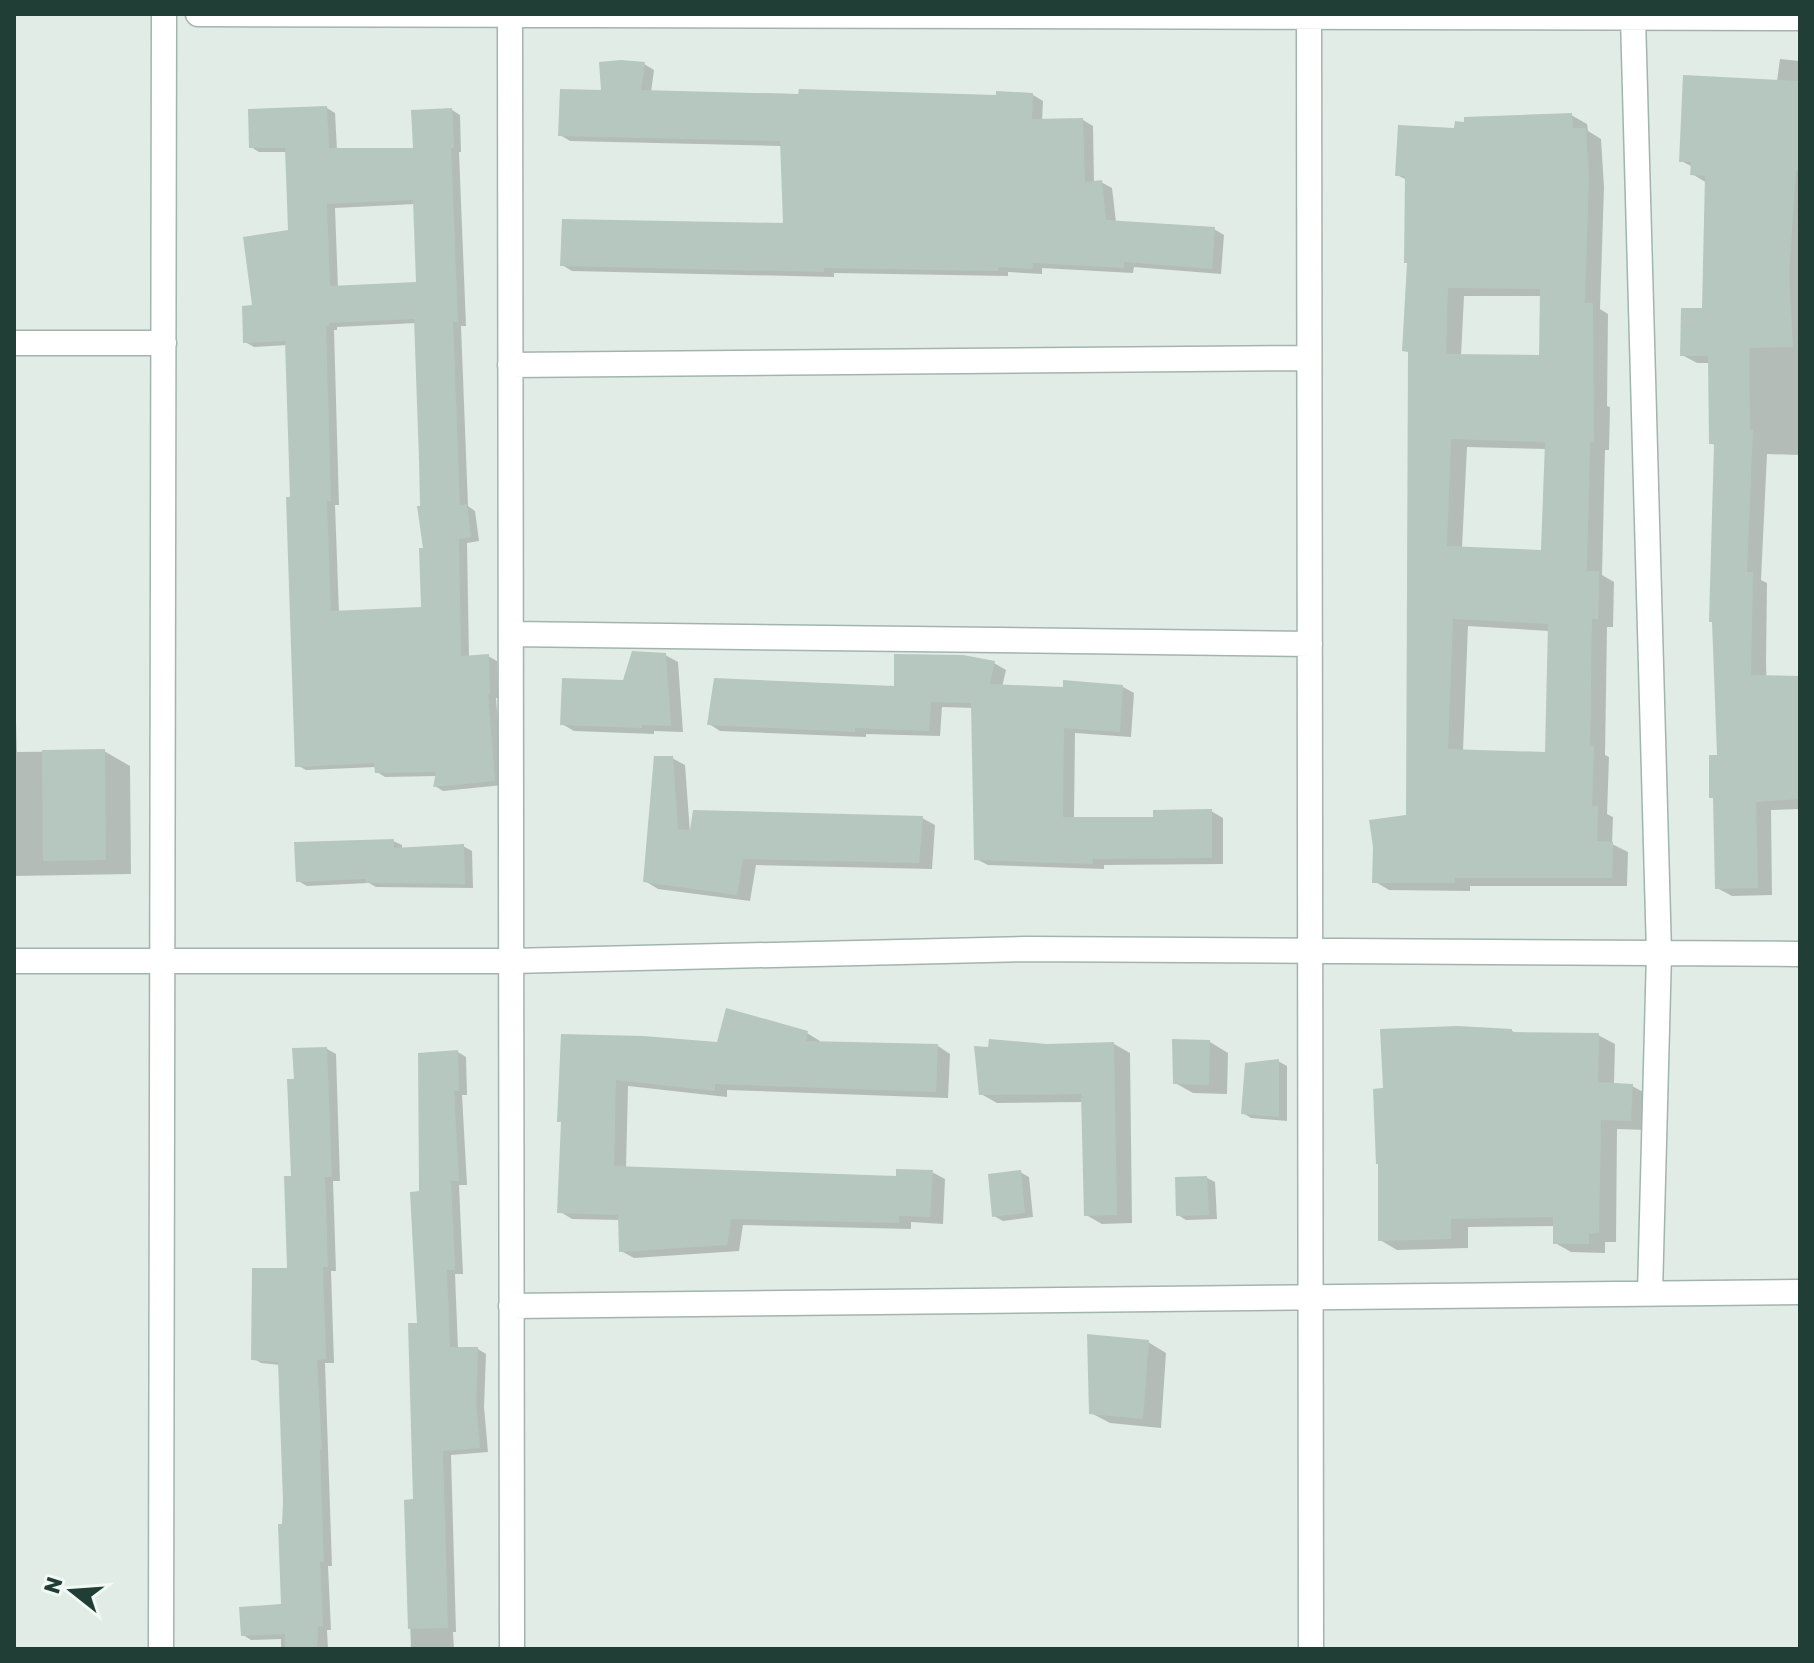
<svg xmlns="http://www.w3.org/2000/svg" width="1814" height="1663" font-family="Rubik,sans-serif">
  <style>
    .shadow { fill: #0003; fill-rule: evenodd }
    .building { fill: #b6c7c0; fill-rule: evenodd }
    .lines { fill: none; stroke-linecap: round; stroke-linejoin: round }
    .street-casing { stroke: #a3b4ae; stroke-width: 27 }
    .street { stroke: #fff; stroke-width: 24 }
  </style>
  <rect width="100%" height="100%" fill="#e1ece7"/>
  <path class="shadow" d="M 1780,59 L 1800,61 L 1800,455 L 1767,454 L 1761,580 L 1767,583 L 1766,662 L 1768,730 L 1800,731 L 1800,809 L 1771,810 L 1772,895 L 1732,896 L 1717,888 L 1719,757 L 1716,446 L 1711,443 L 1710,363 L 1697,363 L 1682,355 L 1704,310 L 1707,183 L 1692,174 L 1693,167 L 1681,161 L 1777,81 Z
    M 644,64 L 654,70 L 651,92 L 998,97 L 1033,95 L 1043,101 L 1042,121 L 1083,120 L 1093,126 L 1094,183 L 1101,182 L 1112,188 L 1116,222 L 1214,229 L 1224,235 L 1221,274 L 1134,267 L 1133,273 L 1042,268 L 1042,274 L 1008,272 L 1008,276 L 834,273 L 834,277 L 572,271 L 562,265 L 785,226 L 782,146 L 570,141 L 560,135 L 603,92 Z
    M 327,108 L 335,113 L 337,150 L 415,150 L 452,110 L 460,115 L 461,152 L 459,152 L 466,326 L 461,326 L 468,506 L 475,511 L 479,541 L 467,543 L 469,658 L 488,656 L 497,661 L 498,698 L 496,698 L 503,785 L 443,791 L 435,786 L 437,776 L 385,777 L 377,772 L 376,767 L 306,770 L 297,765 L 288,345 L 254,347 L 245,342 L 254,307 L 290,232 L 287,152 L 259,152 L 251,147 ZM 415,204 L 418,284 L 338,288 L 335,208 ZM 416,323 L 425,550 L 423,609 L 339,613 L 335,505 L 339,505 L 334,330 L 337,330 L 337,327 Z
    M 1571,115 L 1587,124 L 1588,131 L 1601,139 L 1604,187 L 1600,309 L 1608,314 L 1607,406 L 1610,407 L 1609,450 L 1605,450 L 1602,575 L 1614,582 L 1613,627 L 1607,627 L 1605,755 L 1609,757 L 1607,814 L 1613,817 L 1612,844 L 1628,852 L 1627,886 L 1470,886 L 1470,891 L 1389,890 L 1374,881 L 1408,817 L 1410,353 L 1405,350 L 1409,263 L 1407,180 L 1397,175 L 1456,130 ZM 1464,296 L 1542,296 L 1541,357 L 1461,356 ZM 1467,447 L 1547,449 L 1543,553 L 1462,548 ZM 1468,626 L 1549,631 L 1547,754 L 1463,751 Z
    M 665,655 L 678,662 L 683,732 L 654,731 L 654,734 L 574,731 L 562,724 Z
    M 14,658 L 17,752 L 104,751 L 130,766 L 131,874 L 14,876 Z
    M 994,663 L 1006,670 L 1002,687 L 1065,689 L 1123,687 L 1134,693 L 1131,737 L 1075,733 L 1074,819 L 1155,819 L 1211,811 L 1223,818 L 1223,864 L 1104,865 L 1104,869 L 988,865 L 976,859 L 973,708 L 942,707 L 940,736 L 866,734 L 866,737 L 720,731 L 709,724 L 896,688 Z
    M 672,758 L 685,765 L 690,833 L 922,818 L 935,825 L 932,869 L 756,865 L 750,901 L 658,889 L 645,881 Z
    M 393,841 L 402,845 L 402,849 L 463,846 L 472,851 L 473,888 L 376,887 L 369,883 L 307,886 L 298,881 Z
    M 1512,1031 L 1518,1034 L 1598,1035 L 1615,1044 L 1614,1085 L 1632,1086 L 1649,1095 L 1647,1130 L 1617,1129 L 1616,1242 L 1605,1242 L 1605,1253 L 1571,1252 L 1555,1243 L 1555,1226 L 1468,1227 L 1468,1248 L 1397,1250 L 1380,1240 L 1386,1090 Z
    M 807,1033 L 820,1041 L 820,1044 L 938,1046 L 950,1054 L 948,1098 L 727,1090 L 727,1097 L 628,1086 L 626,1168 L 898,1178 L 932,1172 L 945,1179 L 943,1224 L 911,1222 L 911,1229 L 743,1225 L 739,1251 L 634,1258 L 621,1251 L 620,1220 L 572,1219 L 559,1211 L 563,1123 L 563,1036 L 719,1044 Z
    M 1210,1042 L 1228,1053 L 1227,1094 L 1193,1093 L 1175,1083 Z
    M 1114,1044 L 1130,1053 L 1132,1223 L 1102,1224 L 1086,1215 L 1083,1102 L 997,1103 L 981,1094 L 1047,1046 Z
    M 327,1049 L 336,1054 L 340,1181 L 333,1181 L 336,1271 L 331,1271 L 334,1363 L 325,1363 L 332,1566 L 328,1566 L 331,1630 L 327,1630 L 328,1649 L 281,1649 L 281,1639 L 251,1640 L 243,1635 L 283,1606 L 284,1526 L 280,1365 L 261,1363 L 253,1358 L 289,1270 L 296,1081 Z
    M 458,1052 L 466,1057 L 467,1095 L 462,1095 L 467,1185 L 459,1185 L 463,1274 L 455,1274 L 458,1349 L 478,1349 L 486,1354 L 484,1407 L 488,1452 L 451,1455 L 456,1632 L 453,1632 L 454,1649 L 411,1649 L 406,1502 L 415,1501 L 421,1193 Z
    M 1278,1061 L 1287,1066 L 1287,1121 L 1251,1118 L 1243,1113 Z
    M 1020,1172 L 1029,1177 L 1033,1217 L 1003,1221 L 994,1216 Z
    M 1207,1178 L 1215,1182 L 1217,1219 L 1186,1220 L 1178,1215 Z
    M 1148,1342 L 1166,1353 L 1161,1428 L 1110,1423 L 1091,1413 Z"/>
  <path class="building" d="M 621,60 L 645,62 L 641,90 L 798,94 L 799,89 L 996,95 L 996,91 L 1033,93 L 1032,119 L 1083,118 L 1085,182 L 1102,180 L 1106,220 L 1215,227 L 1212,269 L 1124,262 L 1124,268 L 1033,263 L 1032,269 L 999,267 L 998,271 L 824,268 L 824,272 L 560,266 L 562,219 L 783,223 L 780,141 L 558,136 L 560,89 L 601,90 L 599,62 Z
    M 1683,75 L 1800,81 L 1800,171 L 1796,171 L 1789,274 L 1793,347 L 1750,348 L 1749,351 L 1750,430 L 1753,430 L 1747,572 L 1753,572 L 1751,675 L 1800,676 L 1800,799 L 1756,802 L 1758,888 L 1715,889 L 1713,798 L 1709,798 L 1709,755 L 1717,755 L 1712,622 L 1709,622 L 1714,444 L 1709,444 L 1708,356 L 1680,356 L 1681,308 L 1702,308 L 1705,176 L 1690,175 L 1691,162 L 1679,162 Z
    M 327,106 L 329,148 L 413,148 L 411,110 L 452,108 L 454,148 L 451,148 L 458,322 L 453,322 L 460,505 L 467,504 L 471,537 L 459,539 L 461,656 L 489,654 L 490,694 L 488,694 L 495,781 L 433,787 L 436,772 L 375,773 L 374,763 L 295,767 L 286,497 L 290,497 L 285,341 L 243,343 L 242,306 L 252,305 L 243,237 L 288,230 L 285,148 L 249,148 L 248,109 ZM 413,200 L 416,282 L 330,286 L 327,204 ZM 414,319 L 419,460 L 420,506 L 417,506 L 423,548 L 419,548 L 421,607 L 331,611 L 327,501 L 331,501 L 326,326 L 329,326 L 329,323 Z
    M 1572,113 L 1573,128 L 1586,128 L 1589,177 L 1585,303 L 1593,303 L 1594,442 L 1590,442 L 1587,571 L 1599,571 L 1598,619 L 1592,619 L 1590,746 L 1594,746 L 1592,806 L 1598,806 L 1597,841 L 1613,842 L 1612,878 L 1455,878 L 1455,883 L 1372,883 L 1373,847 L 1369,820 L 1406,815 L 1408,352 L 1402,351 L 1407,263 L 1404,263 L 1405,176 L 1395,176 L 1398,125 L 1454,128 L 1455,121 L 1464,122 L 1464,117 ZM 1448,288 L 1540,289 L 1539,355 L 1446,354 ZM 1451,439 L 1545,442 L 1541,550 L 1447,546 ZM 1453,619 L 1548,624 L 1545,752 L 1448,749 Z
    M 632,651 L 666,653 L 671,726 L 642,725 L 642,728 L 560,725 L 562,678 L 623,680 Z
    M 894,654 L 963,655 L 995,661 L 990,684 L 1063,687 L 1063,680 L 1123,685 L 1120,732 L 1064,728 L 1063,817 L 1153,817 L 1153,810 L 1212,809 L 1212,858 L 1093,859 L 1093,864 L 974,860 L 971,703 L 931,702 L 929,731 L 855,728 L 855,732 L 707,725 L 714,678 L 894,686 Z
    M 105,749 L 106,860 L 43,861 L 42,750 Z
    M 654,756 L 673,756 L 678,829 L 690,830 L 693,810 L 923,816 L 919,863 L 743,859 L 737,895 L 643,882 Z
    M 394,839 L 394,848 L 464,844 L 465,884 L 365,883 L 366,879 L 296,882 L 294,842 Z
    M 726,1008 L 808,1031 L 806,1041 L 938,1044 L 936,1092 L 715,1084 L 715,1091 L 616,1080 L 614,1166 L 896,1176 L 896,1169 L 933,1170 L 930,1217 L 899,1216 L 899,1223 L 731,1219 L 727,1245 L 619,1252 L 618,1215 L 557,1213 L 561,1122 L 557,1122 L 561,1034 L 643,1036 L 717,1042 Z
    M 1457,1026 L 1512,1029 L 1512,1032 L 1599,1033 L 1598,1082 L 1633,1084 L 1631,1121 L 1601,1120 L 1599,1233 L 1589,1234 L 1589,1244 L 1553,1244 L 1553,1217 L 1451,1219 L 1451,1239 L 1378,1241 L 1378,1164 L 1376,1164 L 1373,1089 L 1383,1088 L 1380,1029 Z
    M 989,1039 L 1047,1044 L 1114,1042 L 1117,1215 L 1084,1216 L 1081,1094 L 979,1095 L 974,1046 L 988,1047 Z
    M 1172,1039 L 1210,1040 L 1209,1085 L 1173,1084 Z
    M 327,1047 L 332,1177 L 325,1177 L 328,1267 L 323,1267 L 326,1359 L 317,1360 L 322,1449 L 320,1449 L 324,1562 L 320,1562 L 323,1626 L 318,1627 L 317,1649 L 285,1649 L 285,1634 L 241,1636 L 239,1607 L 281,1604 L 278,1524 L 282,1524 L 283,1501 L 278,1362 L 251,1360 L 252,1268 L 287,1268 L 284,1176 L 291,1176 L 287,1079 L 294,1079 L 292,1048 Z
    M 458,1050 L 459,1091 L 454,1091 L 459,1181 L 451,1181 L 455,1270 L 447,1270 L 450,1347 L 478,1347 L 476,1402 L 480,1448 L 443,1451 L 448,1628 L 408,1629 L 404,1500 L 413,1499 L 408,1323 L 417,1323 L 410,1192 L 419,1191 L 418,1053 Z
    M 1279,1059 L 1279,1117 L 1241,1114 L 1245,1063 Z
    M 1021,1170 L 1025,1213 L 992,1217 L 988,1174 Z
    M 1207,1176 L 1209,1215 L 1176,1216 L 1175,1177 Z
    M 1087,1334 L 1149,1340 L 1143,1419 L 1089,1414 Z"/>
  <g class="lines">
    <g class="street-casing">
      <path id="street" d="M 198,14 L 1800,18
        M 510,17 L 512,1649
        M 1309,18 L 1311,1649
        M 1633,18 L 1659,953 L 1650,1293
        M 14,343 L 164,343
        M 510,365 L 1309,358
        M 511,634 L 1310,644
        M 14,961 L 511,961 L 1026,949 L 1800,954
        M 511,1306 L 1800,1292
        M 161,1649 L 164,14"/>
    </g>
    <use href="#street" class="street"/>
  </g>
  <rect width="1814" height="1663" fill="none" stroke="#203e36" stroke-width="32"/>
  <g transform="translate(72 1591) rotate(287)" stroke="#f2f9f5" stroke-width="6" paint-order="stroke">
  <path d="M0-6L14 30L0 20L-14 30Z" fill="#203e36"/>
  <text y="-12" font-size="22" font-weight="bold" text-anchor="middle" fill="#203e36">N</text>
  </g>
</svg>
